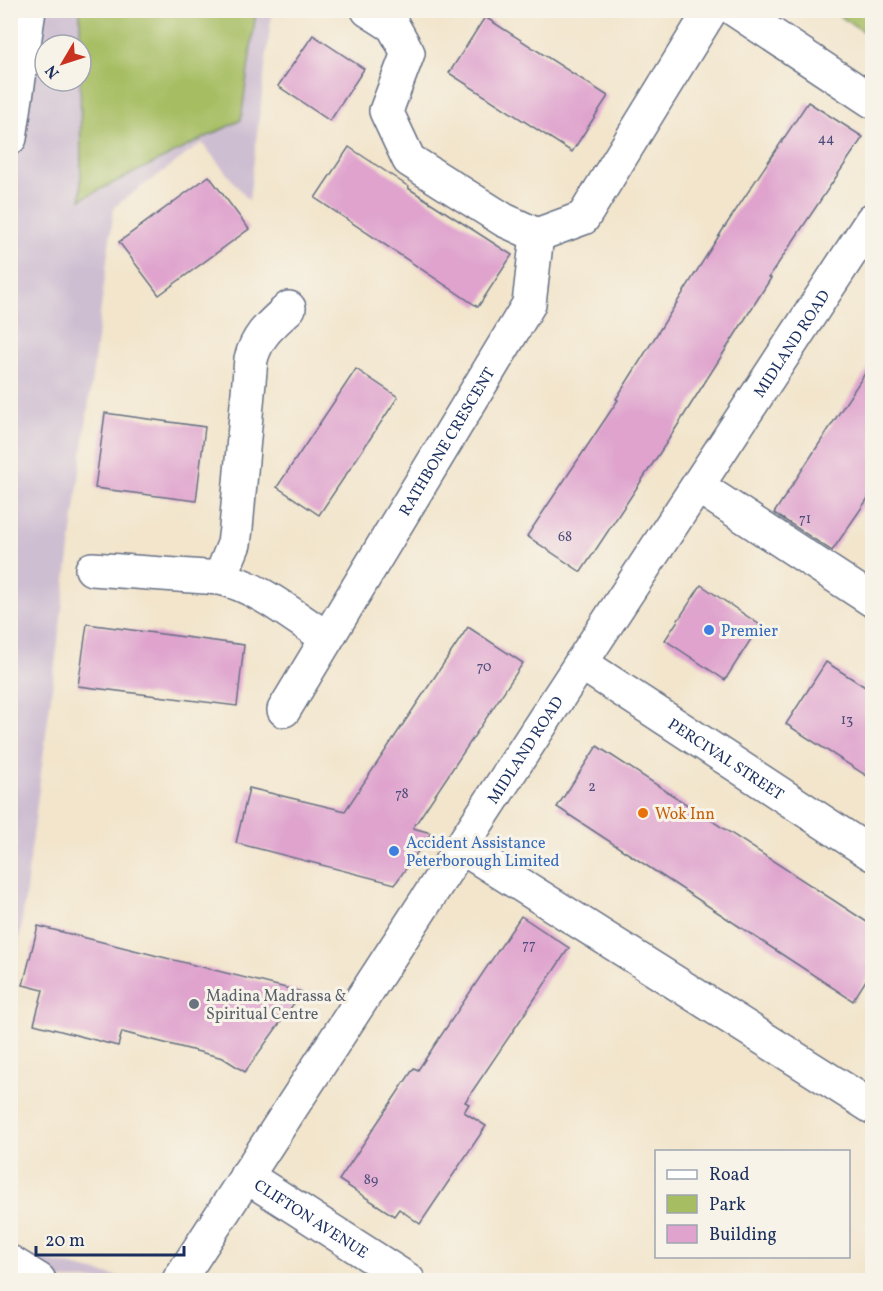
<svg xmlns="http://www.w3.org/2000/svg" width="883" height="1291" font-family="Vollkorn,serif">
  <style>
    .industrial { fill: #cebed1; fill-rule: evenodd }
    .green { fill: #a6bd62; stroke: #607660; stroke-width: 1.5 }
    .building { fill: #dfa3ce }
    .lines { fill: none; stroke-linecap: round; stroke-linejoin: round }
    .minor-casing { stroke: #666f84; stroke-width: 36 }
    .minor { stroke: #fff; stroke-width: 33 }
    .shop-dot { fill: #3f7fe0; stroke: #f7f3e8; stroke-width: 2 }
    .food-dot { fill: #e8710a; stroke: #f7f3e8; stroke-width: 2 }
    .worship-dot { fill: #6b7280; stroke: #f7f3e8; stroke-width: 2 }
    .labels { text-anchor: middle; stroke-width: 6; stroke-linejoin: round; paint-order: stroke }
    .number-label { font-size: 14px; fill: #4c4c7a }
    .street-label { font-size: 16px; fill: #1b2f5e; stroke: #f7f3e8 }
    .shop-label { font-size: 16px; fill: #366cbe; stroke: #f7f3e8; text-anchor: start }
    .food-label { font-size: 16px; fill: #c56008; stroke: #f7f3e8; text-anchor: start }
    .worship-label { font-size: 16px; fill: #5b616d; stroke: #f7f3e8; text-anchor: start }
  </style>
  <rect width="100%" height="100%" fill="#f7f3e8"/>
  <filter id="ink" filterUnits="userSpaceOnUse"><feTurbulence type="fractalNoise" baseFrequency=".0167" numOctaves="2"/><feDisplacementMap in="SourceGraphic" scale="12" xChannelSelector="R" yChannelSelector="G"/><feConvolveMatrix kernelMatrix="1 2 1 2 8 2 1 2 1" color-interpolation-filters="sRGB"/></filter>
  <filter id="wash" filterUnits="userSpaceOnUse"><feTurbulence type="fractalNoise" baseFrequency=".008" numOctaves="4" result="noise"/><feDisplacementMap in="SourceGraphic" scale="24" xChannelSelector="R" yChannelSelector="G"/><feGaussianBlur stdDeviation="1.35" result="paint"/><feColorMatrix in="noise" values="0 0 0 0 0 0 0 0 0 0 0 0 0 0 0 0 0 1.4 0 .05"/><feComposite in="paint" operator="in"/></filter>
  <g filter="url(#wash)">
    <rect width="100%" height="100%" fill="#f2e5cc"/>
    <path class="industrial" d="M 11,11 L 272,11 L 249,201 L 202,143 L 114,207 L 11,1006 ZM 45,45 L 81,45 L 81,81 L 45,81 Z
      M 11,1252 L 133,1280 L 11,1280 Z"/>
    <path class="green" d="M 80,11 L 256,11 L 241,120 L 81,199 Z
      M 832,11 L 872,11 L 872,37 Z"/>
    <g id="blocks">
      <path class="building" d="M 485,17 L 608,96 L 572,152 L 449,73 Z
        M 313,35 L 364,69 L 330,121 L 278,86 Z
        M 808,102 L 863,137 L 769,277 L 771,278 L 667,442 L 581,572 L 527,536 L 618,400 L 616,399 L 722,231 Z
        M 349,147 L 409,187 L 408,188 L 512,255 L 478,307 L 315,198 Z
        M 209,176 L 249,229 L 159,295 L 119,242 Z
        M 873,361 L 873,491 L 832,551 L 774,513 Z
        M 356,369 L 398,397 L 319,515 L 277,487 Z
        M 105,413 L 205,427 L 196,501 L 95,488 Z
        M 701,585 L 760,625 L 725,680 L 665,640 Z
        M 87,624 L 244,645 L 237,706 L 78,686 Z
        M 468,627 L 523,663 L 413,828 L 431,833 L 395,884 L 236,843 L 249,788 L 345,811 Z
        M 826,662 L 873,692 L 873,780 L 786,724 Z
        M 597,746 L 873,926 L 873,969 L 853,1001 L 557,807 Z
        M 521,916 L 569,948 L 465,1102 L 469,1104 L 464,1112 L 486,1126 L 420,1224 L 399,1209 L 394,1216 L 339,1180 L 414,1068 L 418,1070 Z
        M 38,926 L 302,992 L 245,1072 L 223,1058 L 122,1032 L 118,1046 L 34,1024 L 43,990 L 23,985 Z"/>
    </g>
  </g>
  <g filter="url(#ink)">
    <use href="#blocks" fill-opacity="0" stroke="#666f84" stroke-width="1.5"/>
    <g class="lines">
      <g class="minor-casing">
        <g id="minor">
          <path d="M 368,10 L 393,26 L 408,53 L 386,111 L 409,160 L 504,220 L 537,235 L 583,218 L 711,10"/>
          <path d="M 735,10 L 872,101"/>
          <path d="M 10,138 L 29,10"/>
          <path d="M 699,487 L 872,600"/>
          <path d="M 92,569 L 220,578 C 259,587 294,617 327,638"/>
          <path d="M 220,578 L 234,544 L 236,528 L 251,359 C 258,334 271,325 289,308"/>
          <path id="s1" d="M 581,663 L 872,854"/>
          <path id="s2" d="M 284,710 L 529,304 L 537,235"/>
          <path d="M 461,847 L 872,1107"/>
          <path id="s3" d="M 246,1176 L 408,1280"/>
          <path d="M 10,1262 L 39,1280"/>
          <path id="s4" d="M 179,1280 L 581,663 L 872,220"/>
        </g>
      </g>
      <use href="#minor" class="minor"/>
    </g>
  </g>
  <g class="shop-dot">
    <circle cx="709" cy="630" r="6"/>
    <circle cx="394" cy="851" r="6"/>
  </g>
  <circle class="food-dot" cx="643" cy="813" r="6"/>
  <circle class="worship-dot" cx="194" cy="1004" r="6"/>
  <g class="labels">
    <g class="number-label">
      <text x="826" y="143">44</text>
      <text x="805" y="523">71</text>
      <text x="565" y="541">68</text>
      <text x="484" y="671">70</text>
      <text x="847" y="724">13</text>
      <text x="592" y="791">2</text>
      <text x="402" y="798">78</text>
      <text x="529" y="949">77</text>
      <text x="371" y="1184">89</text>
    </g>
    <g class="street-label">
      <text dy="6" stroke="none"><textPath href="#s4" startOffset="1119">MIDLAND ROAD</textPath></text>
      <text dy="6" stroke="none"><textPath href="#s2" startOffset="314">RATHBONE CRESCENT</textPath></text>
      <text dy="6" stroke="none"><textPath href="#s4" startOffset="633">MIDLAND ROAD</textPath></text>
      <text dy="6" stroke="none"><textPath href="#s1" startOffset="174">PERCIVAL STREET</textPath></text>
      <text dy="6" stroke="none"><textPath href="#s3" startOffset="78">CLIFTON AVENUE</textPath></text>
    </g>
    <g class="shop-label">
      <text x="721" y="636">Premier</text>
      <text x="406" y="848">Accident Assistance<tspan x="406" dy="18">Peterborough Limited</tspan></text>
    </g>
    <g class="food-label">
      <text x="655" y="819">Wok Inn</text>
    </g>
    <g class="worship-label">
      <text x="206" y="1001">Madina Madrassa &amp;<tspan x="206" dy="18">Spiritual Centre</tspan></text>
    </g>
  </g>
  <rect width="883" height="1291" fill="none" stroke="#f7f3e8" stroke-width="36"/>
  <rect x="655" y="1150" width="195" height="108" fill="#f7f3e8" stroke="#9fa5b1" stroke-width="1.5"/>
  <rect x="667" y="1170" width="30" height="9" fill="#ffffff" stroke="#9fa5b1" stroke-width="1.5"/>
  <text x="709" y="1180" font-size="18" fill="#1b2f5e">Road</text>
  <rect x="667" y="1195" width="30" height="18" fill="#a6bd62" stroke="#9fa5b1" stroke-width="1.5"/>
  <text x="709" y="1210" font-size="18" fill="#1b2f5e">Park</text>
  <rect x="667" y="1225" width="30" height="18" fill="#dfa3ce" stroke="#9fa5b1" stroke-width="1.5"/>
  <text x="709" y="1240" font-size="18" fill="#1b2f5e">Building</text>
  <g transform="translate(63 63) rotate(231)"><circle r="28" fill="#f7f3e8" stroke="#9fa5b1" stroke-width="1.5"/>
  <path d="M0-4.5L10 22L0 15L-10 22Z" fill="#c8321e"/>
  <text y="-9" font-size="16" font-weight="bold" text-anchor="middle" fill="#1b2f5e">N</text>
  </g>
  <path d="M36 1246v9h148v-9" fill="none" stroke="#1b2f5e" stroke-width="3"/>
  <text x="45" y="1246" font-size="18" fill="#1b2f5e" stroke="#f7f3e8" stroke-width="4.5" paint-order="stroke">20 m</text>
</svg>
